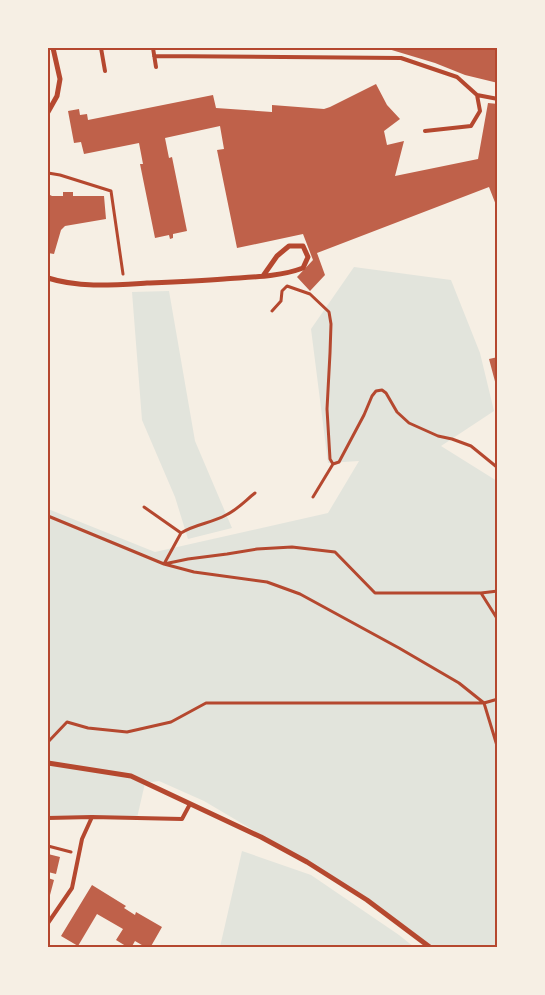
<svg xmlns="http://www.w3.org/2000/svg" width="545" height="995" font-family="Roboto,sans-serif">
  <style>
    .green { fill: #e2e4dc }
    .building { fill: #bf614a }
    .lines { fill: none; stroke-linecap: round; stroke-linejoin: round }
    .path { stroke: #b5482f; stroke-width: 3 }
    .service { stroke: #b5482f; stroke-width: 4 }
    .minor { stroke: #b5482f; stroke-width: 5 }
    .neatline { fill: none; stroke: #b5482f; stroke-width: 2 }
  </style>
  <rect width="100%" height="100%" fill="#f6efe4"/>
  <path class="green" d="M 354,267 L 451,280 L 480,353 L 494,411 L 441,446 L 497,481 L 497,947 L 431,947 L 413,933 L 307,862 L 204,801 L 159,781 L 145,783 L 137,818 L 48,818 L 48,509 L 155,552 L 328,513 L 359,461 L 328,463 L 311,329 Z
    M 169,291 L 195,441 L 232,528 L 188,539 L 175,497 L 142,420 L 132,292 Z
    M 242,851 L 311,875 L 399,935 L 414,947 L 220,947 Z"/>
  <path class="building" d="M 385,48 L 498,48 L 498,83 L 465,75 L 435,63 Z
    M 376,84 L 387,105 L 400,119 L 384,131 L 387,145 L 404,141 L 395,176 L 478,159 L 488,103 L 498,104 L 498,204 L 496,205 L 489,187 L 317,253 L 325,275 L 310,291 L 297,277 L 313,260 L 303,234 L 237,248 L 217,150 L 224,149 L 220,126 L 165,138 L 169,158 L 172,157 L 187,231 L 173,234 L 173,238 L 170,239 L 169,235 L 155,238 L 140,164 L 143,164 L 139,143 L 84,154 L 81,142 L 74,143 L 68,111 L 79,109 L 80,115 L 87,114 L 88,120 L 213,95 L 216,108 L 272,112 L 272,105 L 324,109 L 330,107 Z
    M 63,192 L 73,192 L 73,196 L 104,196 L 106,219 L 65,226 L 61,230 L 54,254 L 48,253 L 48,194 L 52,196 L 63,196 Z
    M 498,357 L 498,389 L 497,389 L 489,359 Z
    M 48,854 L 60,857 L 56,874 L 48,872 Z
    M 48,878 L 54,880 L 50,895 L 48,894 Z
    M 92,885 L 126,906 L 124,908 L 135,915 L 136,912 L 162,927 L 150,948 L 147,948 L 135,941 L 131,948 L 129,948 L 116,940 L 123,929 L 97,914 L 78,946 L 61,936 Z"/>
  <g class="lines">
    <path class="path" d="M 48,173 L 60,175 L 111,191 L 123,274
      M 272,311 L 281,301 L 282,291 L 287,286 L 310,294 L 329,312 L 331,324 L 330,353 L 327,409 L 330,459 L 333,464 L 339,462 L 364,415 L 372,396 L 376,391 L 382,390 L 386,393 L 397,412 L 409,423 L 438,436 L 452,439 L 471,446 L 498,468
      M 313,497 L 333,464
      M 144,507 L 181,533 C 195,524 212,523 226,515 C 237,510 246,500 255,493
      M 48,516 L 164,564 L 181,533
      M 164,564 L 194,572 L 267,582 L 300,594 L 399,648 L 459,683 L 484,703 L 498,749
      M 164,564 L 188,559 L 227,554 L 257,549 L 292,547 L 335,552 L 375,593 L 481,593 L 498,591
      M 481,593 L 498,620
      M 48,742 L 67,722 L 88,728 L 127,732 L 171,722 L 206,703 L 484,703 L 498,699
      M 48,846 L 71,852"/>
    <path class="service" d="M 101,48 L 105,71
      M 153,48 L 156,67
      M 154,56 L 401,58 L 457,77 L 477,95 L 480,111 L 471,126 L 425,131
      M 477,95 L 498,99
      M 48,818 L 92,817 L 182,819 L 190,804
      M 48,923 L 72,888 L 82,839 L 92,817"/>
    <path class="minor" d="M 48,112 L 57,96 L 60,79 L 53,48
      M 48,278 C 79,288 114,285 147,283 C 172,282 198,281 224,279 C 250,277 279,277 303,268 L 308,257 L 303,246 L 289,246 L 277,256 L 263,276
      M 48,763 L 131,776 L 261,837 L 307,862 L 367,900 L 431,948"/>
  </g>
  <rect width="545" height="995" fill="none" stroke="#f6efe4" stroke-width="98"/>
  <rect x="49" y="49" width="447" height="897" class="neatline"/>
</svg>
